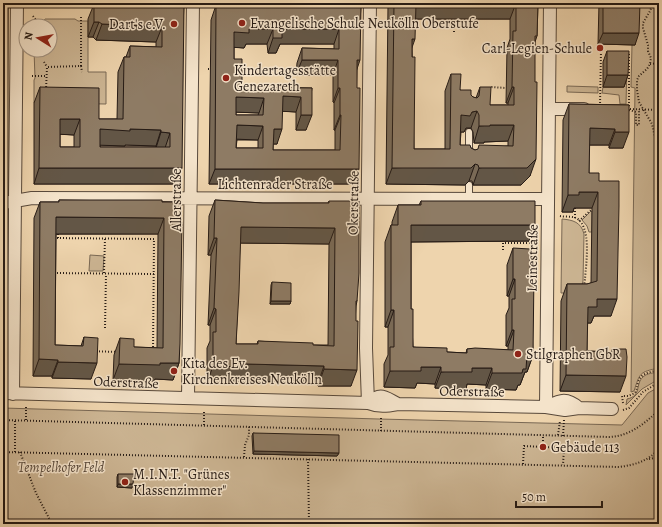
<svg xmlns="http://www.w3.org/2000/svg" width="662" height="527" font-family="Alegreya,serif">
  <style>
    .green { fill: #ccb593; stroke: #796854 }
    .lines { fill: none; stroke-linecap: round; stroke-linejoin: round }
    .service-casing { stroke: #58493b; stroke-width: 8 }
    .minor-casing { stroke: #58493b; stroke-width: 14 }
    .path { stroke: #261b15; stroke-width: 2; stroke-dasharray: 1 2; stroke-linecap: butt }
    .service { stroke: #f4e3ca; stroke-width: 6 }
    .minor { stroke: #f4e3ca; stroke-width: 12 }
    .wall { fill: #7a6a56; stroke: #261b15; fill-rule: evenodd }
    .shaded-wall { fill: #635646; stroke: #261b15 }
    .building { fill: #8e7b64; stroke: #261b15; fill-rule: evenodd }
    .poi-dot { fill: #8f2418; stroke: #f4e3ca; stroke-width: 1.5 }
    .labels { text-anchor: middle; stroke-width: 3; stroke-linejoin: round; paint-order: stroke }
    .poi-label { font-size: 14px; fill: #261b15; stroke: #f4e3ca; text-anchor: start }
    .street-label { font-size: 14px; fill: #261b15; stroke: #f4e3ca }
    .park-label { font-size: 14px; font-style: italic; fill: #58493b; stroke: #f4e3ca }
  </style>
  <rect width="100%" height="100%" fill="#eed4ad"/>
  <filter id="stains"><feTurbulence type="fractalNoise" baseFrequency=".005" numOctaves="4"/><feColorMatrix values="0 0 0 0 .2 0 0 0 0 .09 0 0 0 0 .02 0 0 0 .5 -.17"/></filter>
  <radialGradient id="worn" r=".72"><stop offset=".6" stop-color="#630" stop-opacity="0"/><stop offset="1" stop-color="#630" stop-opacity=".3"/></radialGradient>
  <path class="green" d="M 635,3 L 659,3 L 659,368 C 639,372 640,373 634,391 L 631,392 L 635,88 L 631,87 L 632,45 Z
    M 45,19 L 75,19 L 78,21 L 88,21 L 88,72 L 106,72 L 106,104 L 34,103 L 34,80 L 35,78 L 34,50 L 50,50 L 50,26 L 43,26 L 42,23 Z
    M 627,63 L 626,104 L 620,104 L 619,95 L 602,93 L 603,87 L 624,87 Z
    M 567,86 L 598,87 L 598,93 L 567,92 Z
    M 591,211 L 592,212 L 592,232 L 589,232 L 587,226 L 582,220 Z
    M 562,219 C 573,220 581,222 584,234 L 583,281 L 582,285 L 567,293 L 561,293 Z
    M 90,255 L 104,256 L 103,271 L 89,271 Z
    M 659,372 L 659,379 L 642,389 L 626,405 L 627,399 C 642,396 635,384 643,377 C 647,373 654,373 659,372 Z
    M 659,387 L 659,524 L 3,524 L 3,408 L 379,419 L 622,425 L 648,393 Z"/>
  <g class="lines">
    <g class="service-casing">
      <path id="service" d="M 469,132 L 469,152
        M 469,199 L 469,185"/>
    </g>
    <g class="minor-casing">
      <path id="minor" d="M 549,109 L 584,109
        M 3,203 L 32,198 L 548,199
        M 3,393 L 368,403 C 378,407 387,406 398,404 L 546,407 L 565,410 L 579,408 L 612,409
        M 13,394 L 17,3
        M 188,398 L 193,3
        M 368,403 L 366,348 L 370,3
        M 368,403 C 381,392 384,397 398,404
        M 546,407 L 550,3
        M 546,407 C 561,400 566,397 579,408"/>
    </g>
    <path class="path" d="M 653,3 L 650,11 L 643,23 L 643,28 L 648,45 L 648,51 L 651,58 L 650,64 L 647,69 L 639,76 L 637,80 L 637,90 L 639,102 L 652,124 L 659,155
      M 33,16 L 41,26
      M 454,32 L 454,19
      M 44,62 L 47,67
      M 650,64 L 659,63
      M 81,66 L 82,72
      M 208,69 L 213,69
      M 32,76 L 46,76
      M 489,89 L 492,87 L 506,88
      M 46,90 L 47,67 L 81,66 L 81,16
      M 600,106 L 601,51
      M 629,106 L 629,52
      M 630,109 L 659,110
      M 629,110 L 636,112 L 636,125 L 639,125 L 639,109
      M 560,216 C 565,217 571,216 576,218 C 592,226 586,264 585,279 L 584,286
      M 575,218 L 575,208
      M 579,221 L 592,209
      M 58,234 L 58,238
      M 54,238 L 154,239 L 153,353 L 54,350 Z
      M 503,250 L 503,243 L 531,243
      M 54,273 L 154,274
      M 104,273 L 105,238
      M 105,328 L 106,274
      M 623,403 L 622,396 L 628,396 L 635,393 C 637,389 637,387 638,383 C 640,373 650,372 659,370
      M 623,410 L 629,408 L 643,392 L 659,382
      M 3,420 L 609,437 C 630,436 644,424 659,410
      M 26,420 L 26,407
      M 204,425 L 204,412
      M 381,431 L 381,416
      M 558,435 L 560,421
      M 563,436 L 564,420
      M 543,447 L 543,435
      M 3,452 L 619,467 C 635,465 648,461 659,449
      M 15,452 L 15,420
      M 20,452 L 36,493 L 52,524
      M 244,457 L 245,445 L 249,435 L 249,426
      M 308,459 L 309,524
      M 649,459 L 659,457
      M 523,464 L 524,446 L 564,448 L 563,465"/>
    <use href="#service" class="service"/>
    <use href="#minor" class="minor"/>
  </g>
  <path class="wall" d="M 389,3 L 538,3 L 537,36 L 535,42 L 530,176 L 521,185 L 473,185 L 472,181 L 469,181 L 465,185 L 386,184 L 388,5 ZM 415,19 L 510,19 L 510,39 L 507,48 L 506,103 L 508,103 L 508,105 L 490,105 L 480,87 L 476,98 L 473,97 L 471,95 L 460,90 L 451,74 L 445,91 L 445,149 L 414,149 L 412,46 ZM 466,128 L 471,128 L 473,132 L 474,143 L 484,143 L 484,142 L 508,141 L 508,146 L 475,150 L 471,148 L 460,145 L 461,132 L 464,132 Z
    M 599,3 L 640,3 L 635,45 L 598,44 Z
    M 94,4 L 184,4 L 176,184 L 34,184 L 34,103 L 40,87 L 99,119 L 117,119 L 118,72 L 124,57 L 126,57 L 130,46 L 156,47 L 156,42 L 96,40 L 93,37 L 88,37 L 88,19 ZM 60,134 L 74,135 L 74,147 L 60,147 ZM 100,145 L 125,146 L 125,145 L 156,146 L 156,147 L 100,147 Z
    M 216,5 L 361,6 L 357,67 L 354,184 L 209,184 L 211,20 ZM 246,44 L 267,44 L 268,53 L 276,53 L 280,44 L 334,44 L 334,49 L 302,48 L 297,63 L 296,75 L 333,75 L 333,102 L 334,103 L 334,130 L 335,130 L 335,150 L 273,150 L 273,144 L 277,144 L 282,111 L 296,112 L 296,130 L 306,130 L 312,88 L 242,87 L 234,59 L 234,47 L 244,48 ZM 236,112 L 259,113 L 258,115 L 236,115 ZM 237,140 L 258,140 L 258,148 L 236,148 Z
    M 607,51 L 628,75 L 624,87 L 603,87 L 603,62 Z
    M 569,104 L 629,105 L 623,148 L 609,148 L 609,145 L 589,145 L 589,173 L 599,181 L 611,316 L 594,316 L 591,323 L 587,323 L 587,351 L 611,352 L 612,349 L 620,392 L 560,391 L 561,301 L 567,284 L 587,284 L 591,283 L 592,208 L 574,208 L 573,212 L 562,212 L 563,120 Z
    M 59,200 L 181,202 L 179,363 L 173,380 L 155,379 L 154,381 L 113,380 L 114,355 L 120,338 L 134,347 L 157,348 L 158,234 L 56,234 L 55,345 L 81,346 L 84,337 L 91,379 L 52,378 L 52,376 L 33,376 L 34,218 L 40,202 L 59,202 Z
    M 215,200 L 263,203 L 328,203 L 329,201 L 357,301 L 356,306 L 351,386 L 318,386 L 318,383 L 241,381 L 240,383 L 207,383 L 207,348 L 210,341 L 210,325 L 208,325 L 211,255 L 208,255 L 209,216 ZM 240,243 L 329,244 L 328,345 L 313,345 L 258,341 L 257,344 L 236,344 Z
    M 421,201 L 529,241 L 411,242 L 411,309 L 413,347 L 447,352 L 466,353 L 467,349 L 508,350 L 508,346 L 506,346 L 506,315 L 509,308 L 509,296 L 507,296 L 507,265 L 513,248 L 530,271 L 533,355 L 527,372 L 525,372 L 520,385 L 518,385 L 516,390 L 486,389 L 486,385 L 467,384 L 466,389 L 435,388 L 435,384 L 417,383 L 415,388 L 384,387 L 384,364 L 388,355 L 388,327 L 385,327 L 385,242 L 391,225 L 392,225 L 392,222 L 398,205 L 419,205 Z
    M 272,282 L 291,301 L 290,304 L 270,304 L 271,285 Z
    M 253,433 L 339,453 L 337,456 L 253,454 L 252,436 Z
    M 118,474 L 132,488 L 117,487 L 117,477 Z"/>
  <path class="shaded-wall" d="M 416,3 L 516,3 L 510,19 L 410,19 Z
    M 94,22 L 99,22 L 93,37 L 88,37 Z
    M 102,24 L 162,27 L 156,42 L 96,40 Z
    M 249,29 L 273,29 L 267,44 L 246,44 L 244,48 L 229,47 L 234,32 Z
    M 282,29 L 339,29 L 334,44 L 280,44 L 276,53 L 268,53 L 273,38 Z
    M 603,33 L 639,33 L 635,45 L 598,44 Z
    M 412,39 L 415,39 L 409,56 Z
    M 302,60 L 338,60 L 333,75 L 296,75 Z
    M 357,60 L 360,60 L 355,75 Z
    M 607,75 L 628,75 L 624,87 L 603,87 Z
    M 512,87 L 514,87 L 508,103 L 506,103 Z
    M 338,88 L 340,88 L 334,103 L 333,102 Z
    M 283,96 L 301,97 L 296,112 L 277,111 Z
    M 236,97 L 264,98 L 259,113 L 231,112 Z
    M 477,111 L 471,128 L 466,128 L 464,132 L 455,132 L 461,115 L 472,112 Z
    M 301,115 L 312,115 L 306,130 L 296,130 Z
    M 340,115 L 341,115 L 335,130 L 334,130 Z
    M 60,119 L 80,119 L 74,135 L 55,134 Z
    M 237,125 L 263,126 L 258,140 L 232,139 Z
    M 490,125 L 514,125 L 508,141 L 484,142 L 484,143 L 474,143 L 479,126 Z
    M 590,128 L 615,129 L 609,145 L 584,145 Z
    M 100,129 L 130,129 L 161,130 L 156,146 L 125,145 L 125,146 L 94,145 Z
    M 274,129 L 282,129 L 277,144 L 268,144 Z
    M 161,132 L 170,133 L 165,148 L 156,148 Z
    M 615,132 L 629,132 L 623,148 L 609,148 Z
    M 536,159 L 530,176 L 521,185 L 473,185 L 479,168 Z
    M 475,164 L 469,181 L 465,185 L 386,184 L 392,168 Z
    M 3,167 L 7,167 L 3,177 Z
    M 39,168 L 182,168 L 176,184 L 34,184 Z
    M 215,169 L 359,169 L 354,184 L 209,184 Z
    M 579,192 L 598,192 L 592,208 L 574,208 L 573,212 L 562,212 L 568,195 Z
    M 56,217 L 164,218 L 158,234 L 50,234 Z
    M 411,225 L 535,225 L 529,241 L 405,242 Z
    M 241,227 L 335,228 L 329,244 L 235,243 Z
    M 214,238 L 217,238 L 211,255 L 208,255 Z
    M 513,279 L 515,279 L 509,296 L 507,296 Z
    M 597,299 L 617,299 L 611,316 L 594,316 L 591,323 L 582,323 L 588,307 Z
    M 271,301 L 291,301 L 290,304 L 270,304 Z
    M 214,308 L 216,309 L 210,325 L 208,325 Z
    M 391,310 L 394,310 L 388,327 L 385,327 Z
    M 512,330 L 514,330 L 508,346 L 506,346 Z
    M 527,355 L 533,355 L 527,372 L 525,372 L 520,385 L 518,385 L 516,390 L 486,389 L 492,373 Z
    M 39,359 L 58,360 L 52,376 L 33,376 Z
    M 58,362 L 97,363 L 91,379 L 52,378 Z
    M 160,363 L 179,363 L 173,380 L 155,379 L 154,381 L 113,380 L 119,364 Z
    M 246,364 L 324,366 L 318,383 L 241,381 L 240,383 L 207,383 L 213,366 Z
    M 421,367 L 441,367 L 435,384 L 417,383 L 415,388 L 384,387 L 390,371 Z
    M 472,368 L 492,368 L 486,385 L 467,384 L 466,389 L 435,388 L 441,372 Z
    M 324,369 L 357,370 L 351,386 L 318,386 Z
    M 566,375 L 626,376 L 620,392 L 560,391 Z
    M 254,451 L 339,453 L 337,456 L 253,454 Z
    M 118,484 L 133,484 L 132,488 L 117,487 Z"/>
  <path class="building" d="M 3,3 L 5,3 L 8,5 L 7,167 L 3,167 Z
    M 394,3 L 416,3 L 415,39 L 412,39 L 412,57 L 415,57 L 414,149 L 450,149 L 451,74 L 461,74 L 460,90 L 471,90 L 471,95 L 473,97 L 477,98 L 479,96 L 480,87 L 491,87 L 490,105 L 514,105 L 514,87 L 512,87 L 513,31 L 516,31 L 516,3 L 538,3 L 537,36 L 535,36 L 535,82 L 537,82 L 536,159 L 527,168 L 479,168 L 478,165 L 475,164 L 471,168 L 392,168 ZM 477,111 L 479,115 L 479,126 L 490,126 L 490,125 L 514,125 L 513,146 L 479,145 L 478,149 L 475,150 L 471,148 L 470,145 L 460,145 L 461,115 L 470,116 L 472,112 Z
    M 603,3 L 640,3 L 639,33 L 603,33 Z
    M 94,4 L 184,4 L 182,168 L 39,168 L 40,87 L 99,88 L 99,119 L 123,119 L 124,57 L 130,57 L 130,46 L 162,47 L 162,27 L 102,24 L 99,22 L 94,22 ZM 60,119 L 80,119 L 80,147 L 60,147 ZM 100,129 L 130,131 L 130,129 L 161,130 L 161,132 L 170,133 L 170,147 L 100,147 Z
    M 216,5 L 361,6 L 360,60 L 357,60 L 357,88 L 360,88 L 359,169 L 215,169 ZM 249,29 L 273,29 L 273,38 L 282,38 L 282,29 L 339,29 L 339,49 L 302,48 L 302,60 L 338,60 L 338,88 L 340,88 L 340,115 L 341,115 L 340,150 L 273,150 L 274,129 L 282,129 L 283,96 L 301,97 L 301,115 L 312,115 L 312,88 L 242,87 L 242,59 L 234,59 L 234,32 L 249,33 ZM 236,97 L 264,98 L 263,115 L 236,115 ZM 237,125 L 263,126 L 263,148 L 236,148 Z
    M 607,51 L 629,51 L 628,75 L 607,75 Z
    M 569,104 L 629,105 L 629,132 L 615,132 L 615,129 L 590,128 L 589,173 L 599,173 L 599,181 L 619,181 L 619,206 L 617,299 L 597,299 L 597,307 L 588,307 L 587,351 L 612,352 L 612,349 L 626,349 L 627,357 L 626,376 L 566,375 L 567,284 L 587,284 L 597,281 L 598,192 L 579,192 L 579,195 L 568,195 Z
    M 59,200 L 162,200 L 162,202 L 181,202 L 181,222 L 182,222 L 180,344 L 179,363 L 160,363 L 160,365 L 119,364 L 120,338 L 134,339 L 134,347 L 163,348 L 164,218 L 56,217 L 55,345 L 83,346 L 84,337 L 98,338 L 97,363 L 58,362 L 58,360 L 39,359 L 40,202 L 59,202 Z
    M 215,200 L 263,203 L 329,203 L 329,201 L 359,201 L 359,273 L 357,301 L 356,301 L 356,321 L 358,321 L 357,370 L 324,369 L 324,366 L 246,364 L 246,367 L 213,366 L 213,332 L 216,332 L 216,309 L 214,308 L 217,238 L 214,238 ZM 241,227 L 335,228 L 334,346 L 313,345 L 313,343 L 258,341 L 258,344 L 236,344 L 239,292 Z
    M 3,201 L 6,201 L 6,225 L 5,225 L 5,361 L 3,361 Z
    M 421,201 L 535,201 L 535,225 L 411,225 L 411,309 L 413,309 L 413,347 L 447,348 L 447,352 L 467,353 L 467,349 L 475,348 L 513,350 L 514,330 L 512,330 L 512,299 L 515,299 L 515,279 L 513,279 L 513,248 L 530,249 L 530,271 L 534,271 L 533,355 L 527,355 L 526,369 L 523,369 L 522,373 L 492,373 L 492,368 L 472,368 L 472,372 L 441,372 L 441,367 L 421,367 L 421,371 L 390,371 L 390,347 L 394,347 L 394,310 L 391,310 L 391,225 L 398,225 L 398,205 L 421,205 Z
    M 272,282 L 291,283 L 291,301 L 271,301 Z
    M 253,433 L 339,435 L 339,453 L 254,451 Z
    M 118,474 L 134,474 L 133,484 L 118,484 Z"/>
  <g class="poi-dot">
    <circle cx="242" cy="23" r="4"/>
    <circle cx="174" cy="24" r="4"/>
    <circle cx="600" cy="48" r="4"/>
    <circle cx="226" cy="78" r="4"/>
    <circle cx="518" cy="354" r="4"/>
    <circle cx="174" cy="371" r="4"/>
    <circle cx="543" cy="447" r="4"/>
    <circle cx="125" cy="482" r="4"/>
  </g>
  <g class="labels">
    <g class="poi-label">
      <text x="250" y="28">Evangelische Schule Neukölln Oberstufe</text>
      <text x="166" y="29" text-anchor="end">Dart's e.V.</text>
      <text x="592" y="53" text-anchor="end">Carl-Legien-Schule</text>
      <text x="234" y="75">Kindertagesstätte<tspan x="234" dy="16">Genezareth</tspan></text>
      <text x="526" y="359">Stilgraphen GbR</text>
      <text x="182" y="368">Kita des Ev.<tspan x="182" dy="16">Kirchenkreises Neukölln</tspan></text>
      <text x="551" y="452">Gebäude 113</text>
      <text x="133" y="479">M.I.N.T. "Grünes<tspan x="133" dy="16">Klassenzimmer"</tspan></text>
    </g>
    <g class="street-label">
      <text x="275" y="189">Lichtenrader Straße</text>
      <text transform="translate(176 200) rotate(-90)" y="5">Allerstraße</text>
      <text transform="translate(353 203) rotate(-89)" y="5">Okerstraße</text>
      <text transform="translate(532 258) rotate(-89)" y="5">Leinestraße</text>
      <text transform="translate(126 382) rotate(2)" y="5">Oderstraße</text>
      <text transform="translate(472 391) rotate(1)" y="5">Oderstraße</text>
    </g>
    <g class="park-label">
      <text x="61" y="472">Tempelhofer Feld</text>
    </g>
  </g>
  <rect width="662" height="527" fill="none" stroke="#eed4ad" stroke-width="16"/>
  <rect x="4" y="4" width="654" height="519" fill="none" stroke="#261b15" stroke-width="2"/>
  <rect x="8" y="8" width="646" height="511" fill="none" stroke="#261b15"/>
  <g transform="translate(38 38) rotate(281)"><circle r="19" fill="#f4e3ca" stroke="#a29382"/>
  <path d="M0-3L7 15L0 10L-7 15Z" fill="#8f2418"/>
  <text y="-6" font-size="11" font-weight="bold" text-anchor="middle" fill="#261b15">N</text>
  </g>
  <path d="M516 501v6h86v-6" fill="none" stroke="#261b15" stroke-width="2"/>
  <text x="522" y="501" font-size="12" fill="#261b15" stroke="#f4e3ca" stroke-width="3" paint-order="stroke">50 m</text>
  <rect width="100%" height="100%" filter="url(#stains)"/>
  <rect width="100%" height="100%" fill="url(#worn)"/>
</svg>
